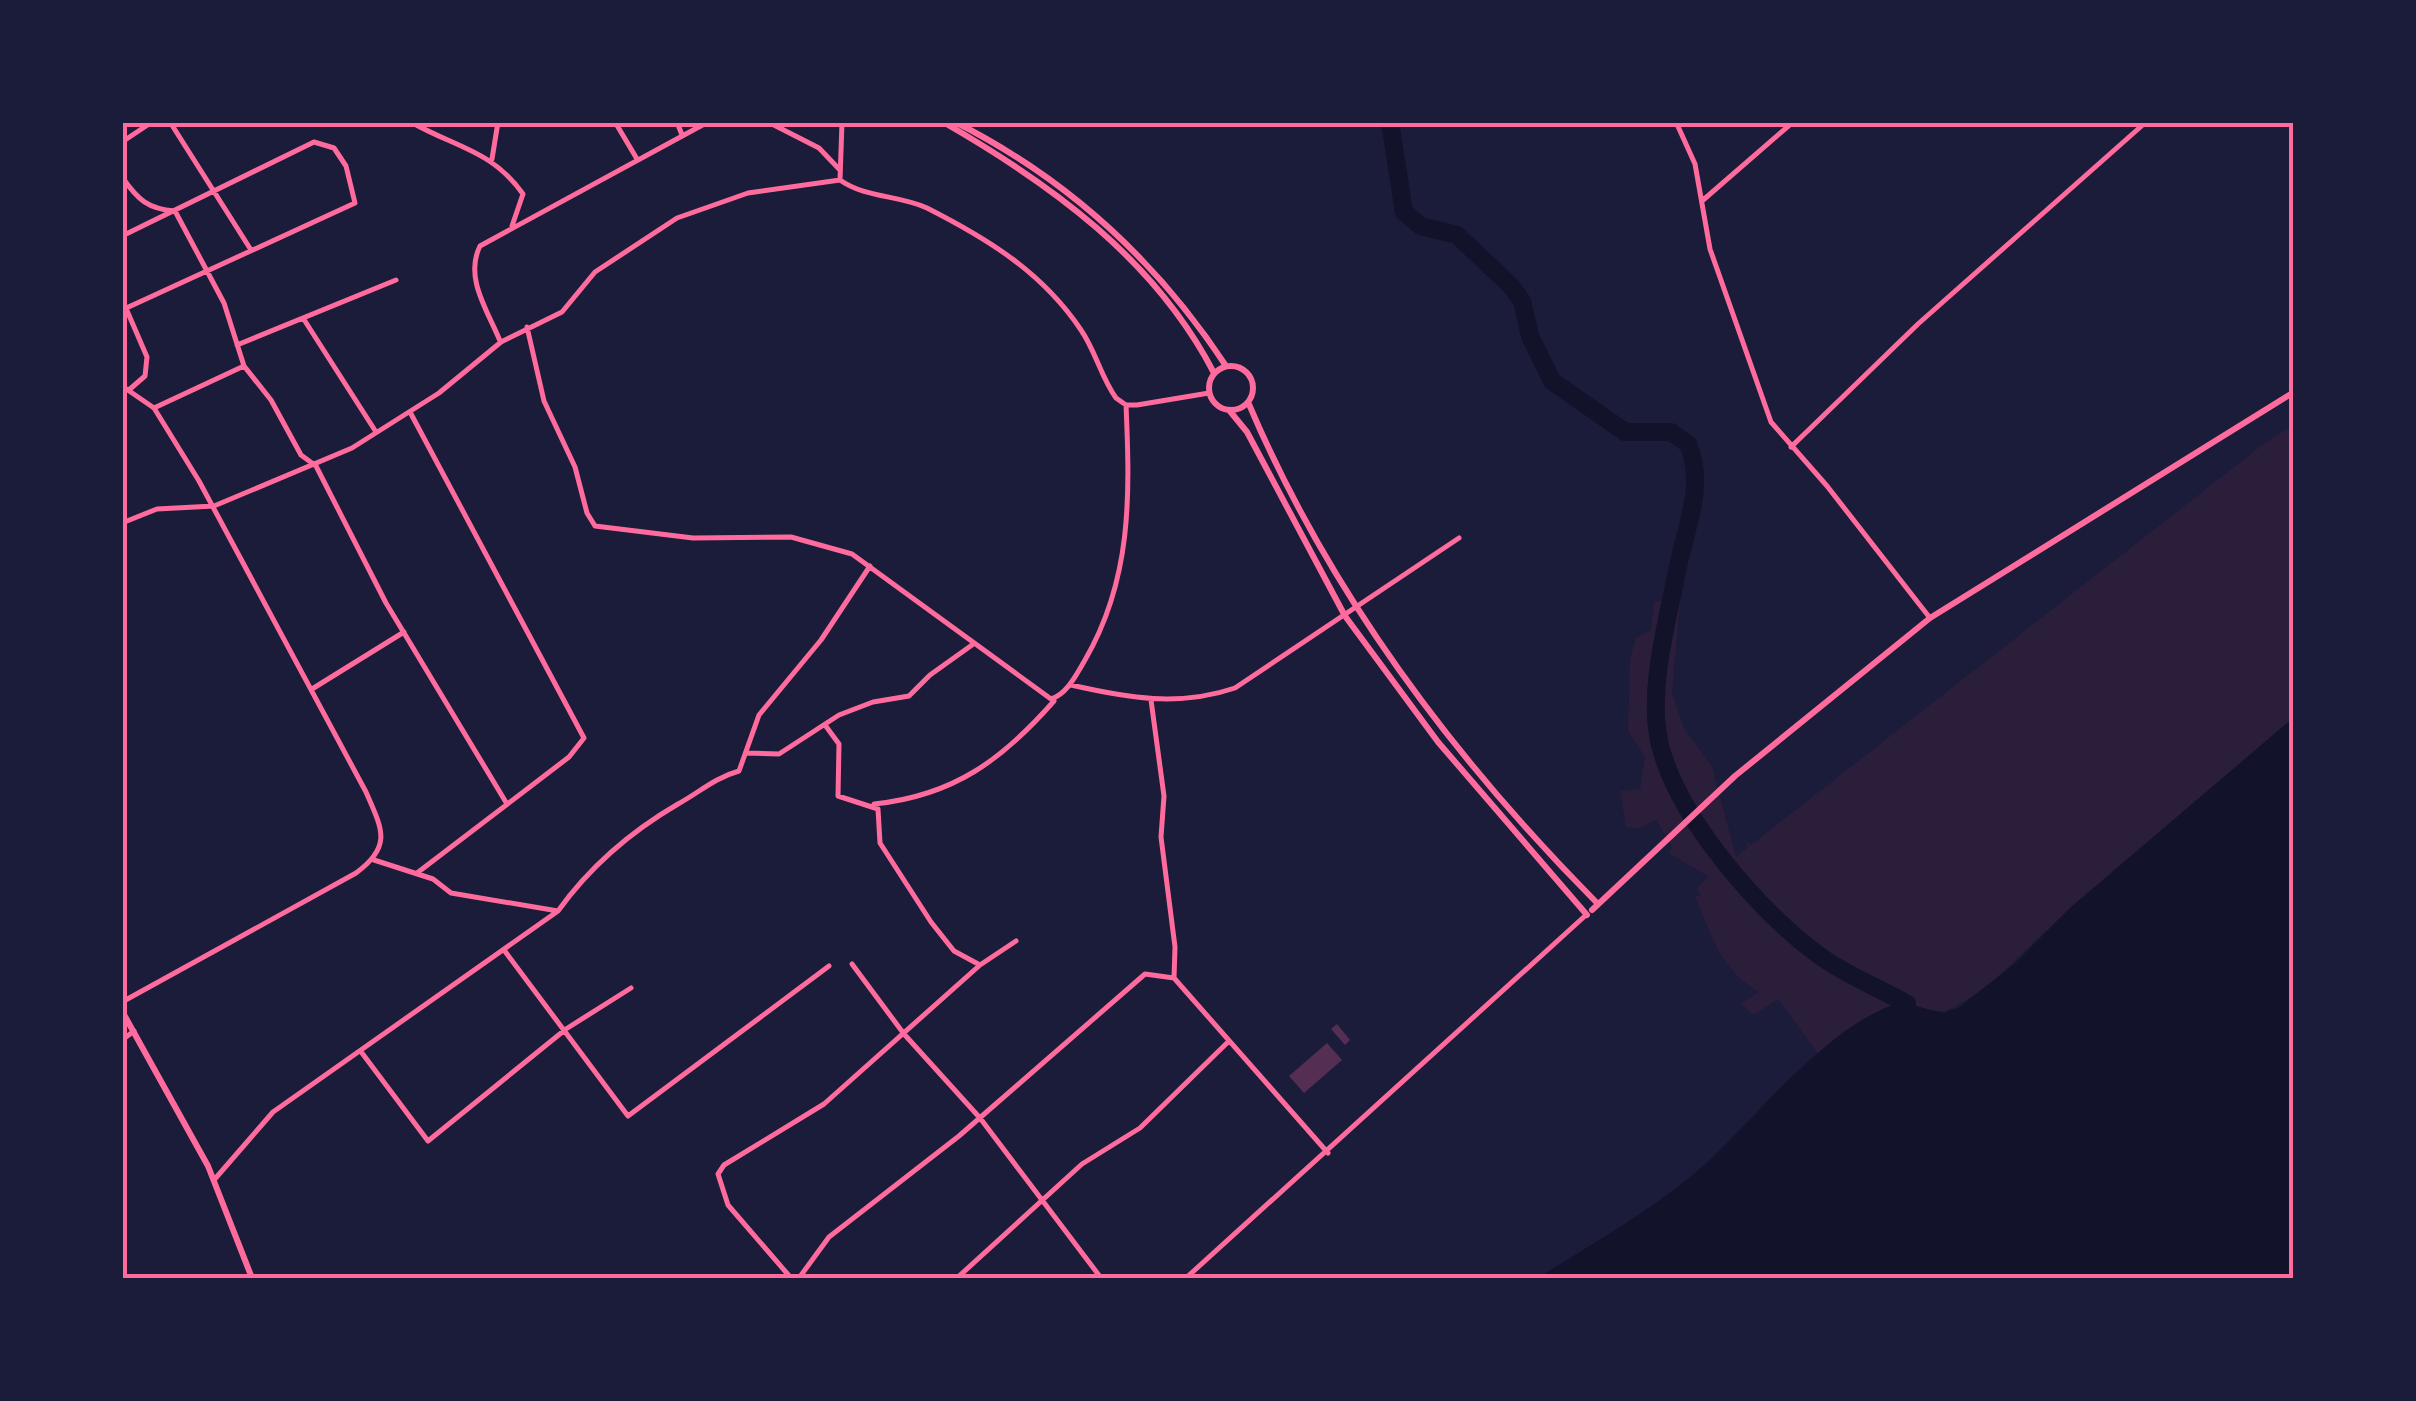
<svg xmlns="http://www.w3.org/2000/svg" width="2416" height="1401" font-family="'Fira Sans',sans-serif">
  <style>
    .green { fill: #2a1e3b }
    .water { fill: #12122b }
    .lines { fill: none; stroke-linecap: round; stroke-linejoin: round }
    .river { stroke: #12122b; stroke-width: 18 }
    .building { fill: #542f53 }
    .minor { stroke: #ff6b9d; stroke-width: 5 }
    .tertiary { stroke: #ff6b9d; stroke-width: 6 }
    .neatline { fill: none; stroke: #ff6b9d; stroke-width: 4 }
  </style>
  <rect width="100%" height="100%" fill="#1b1b3a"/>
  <path class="green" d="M 2293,425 L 2293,718 L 2070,908 L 1985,989 L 1945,1012 L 1893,1005 L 1819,1055 L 1778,999 L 1754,1015 L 1740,1004 L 1759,992 C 1721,970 1711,935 1695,896 L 1701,896 L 1696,888 L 1709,877 L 1669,853 L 1672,846 L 1656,820 L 1639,828 L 1626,827 L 1620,791 L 1640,789 L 1645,757 L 1628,731 L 1630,658 L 1636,638 L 1651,630 L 1654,601 L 1680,602 L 1672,692 L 1683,726 L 1712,767 L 1736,857 L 1748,847 L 1744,840 L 1751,845 L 2266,442 Z"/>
  <path class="water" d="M 2293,718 L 2293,1278 L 1538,1278 C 1596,1241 1662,1205 1713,1157 C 1761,1111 1829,1027 1893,1005 C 1911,999 1927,1013 1945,1012 L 1958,1008 L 2013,965 L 2070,908 Z"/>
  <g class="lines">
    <path class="river" d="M 1390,122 L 1404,212 L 1421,226 L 1457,235 L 1511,286 L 1522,301 L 1530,336 L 1552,381 L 1625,432 L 1671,432 L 1688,444 C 1706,486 1685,529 1677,571 C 1667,624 1647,691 1660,745 C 1678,818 1760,913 1820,956 C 1846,975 1879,988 1907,1004"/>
  </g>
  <path class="building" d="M 1337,1024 L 1350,1040 L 1345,1045 L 1331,1029 Z
    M 1327,1043 L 1342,1060 L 1304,1093 L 1289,1076 Z"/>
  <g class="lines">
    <path class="minor" d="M 170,122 L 251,250
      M 411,122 C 454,147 492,150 523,194 L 512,226
      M 615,122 L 637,159
      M 677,122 L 682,135
      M 768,122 L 819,148 L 839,169
      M 842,122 L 840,180 C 865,198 899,195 927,208 C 988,239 1042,272 1081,330 C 1096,352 1101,377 1116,398 L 1126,405 L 1137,405 L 1209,393
      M 1676,122 L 1695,164 L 1710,249 L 1771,422 L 1827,486 L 1930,618
      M 122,142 L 152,122
      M 492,159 L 498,122
      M 122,177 C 138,200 148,209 175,211 L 224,303 L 244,366 L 271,400 L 301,455 L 316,466 L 386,603 L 507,804
      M 1702,201 L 1793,122
      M 122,236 L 314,142 L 334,148 L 346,166 L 355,203 L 122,310
      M 122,299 L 147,357 L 145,376 L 130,389
      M 303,318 L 376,432
      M 527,327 L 544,401 L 575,467 L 587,513 L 595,526 L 693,538 L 791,537 L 852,554 L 1051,699 C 1067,694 1076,675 1085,660 C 1132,579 1130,496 1126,405
      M 500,341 C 488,311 464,278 480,246 L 708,122
      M 237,345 L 396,280
      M 122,386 L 154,408 L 199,481 L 366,792 C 382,829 393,846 356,873 L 122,1002
      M 154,408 L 244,366
      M 410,412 L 584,738 L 569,757 L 417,873
      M 1791,447 L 1918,324 L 2146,122
      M 122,523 L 157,509 L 214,506 L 352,448 L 439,393 L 501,342 L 562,312 L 595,272 L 677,218 L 748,193 L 840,180
      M 1071,685 C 1128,698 1179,707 1235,688 L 1459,538
      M 312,689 L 404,632
      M 1151,700 L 1164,796 L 1161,837 L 1175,947 L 1174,978
      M 825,725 L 839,744 L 838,796 L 878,809 L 880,843 L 931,922 L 954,951 L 980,965 L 1016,941
      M 746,753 L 779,754 L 839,715 L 873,702 L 909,696 L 930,675 L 972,645
      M 874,804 C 954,796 1003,759 1054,701
      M 374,860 L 433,879 L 451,893 L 558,911 C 591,865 630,832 678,804 C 700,792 714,778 739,771 L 759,715 L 821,640 L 870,566
      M 504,950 L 628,1116 L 829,966
      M 852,964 L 904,1034 L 980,1118 L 1101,1278
      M 122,1040 L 134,1031
      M 362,1053 L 428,1141 L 566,1029 L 631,988
      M 214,1180 L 273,1112 L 558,911
      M 791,1278 L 728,1205 L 718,1174 L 724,1165 L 824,1104 L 980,965
      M 799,1278 L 829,1237 L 959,1136 L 1145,974 L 1174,978 L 1328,1153
      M 957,1278 L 1082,1164 L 1140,1128 L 1229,1041
      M 1186,1278 L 1586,915"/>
    <path class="tertiary" d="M 943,122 C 1051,184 1155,259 1214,373
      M 955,122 C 1068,179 1157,261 1226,366
      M1209 388a22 22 0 1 1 44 0a22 22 0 1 1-44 0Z
      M 1248,402 C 1328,591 1454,759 1598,904
      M 1229,410 L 1247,432 L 1345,616 L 1438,742 L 1587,915
      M 1592,910 L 1735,776 L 1930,618 L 2294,392
      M 122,1011 L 208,1166 L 252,1278"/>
  </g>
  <rect width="2416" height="1401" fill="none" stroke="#1b1b3a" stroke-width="250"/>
  <rect x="125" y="125" width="2166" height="1151" class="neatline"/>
</svg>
